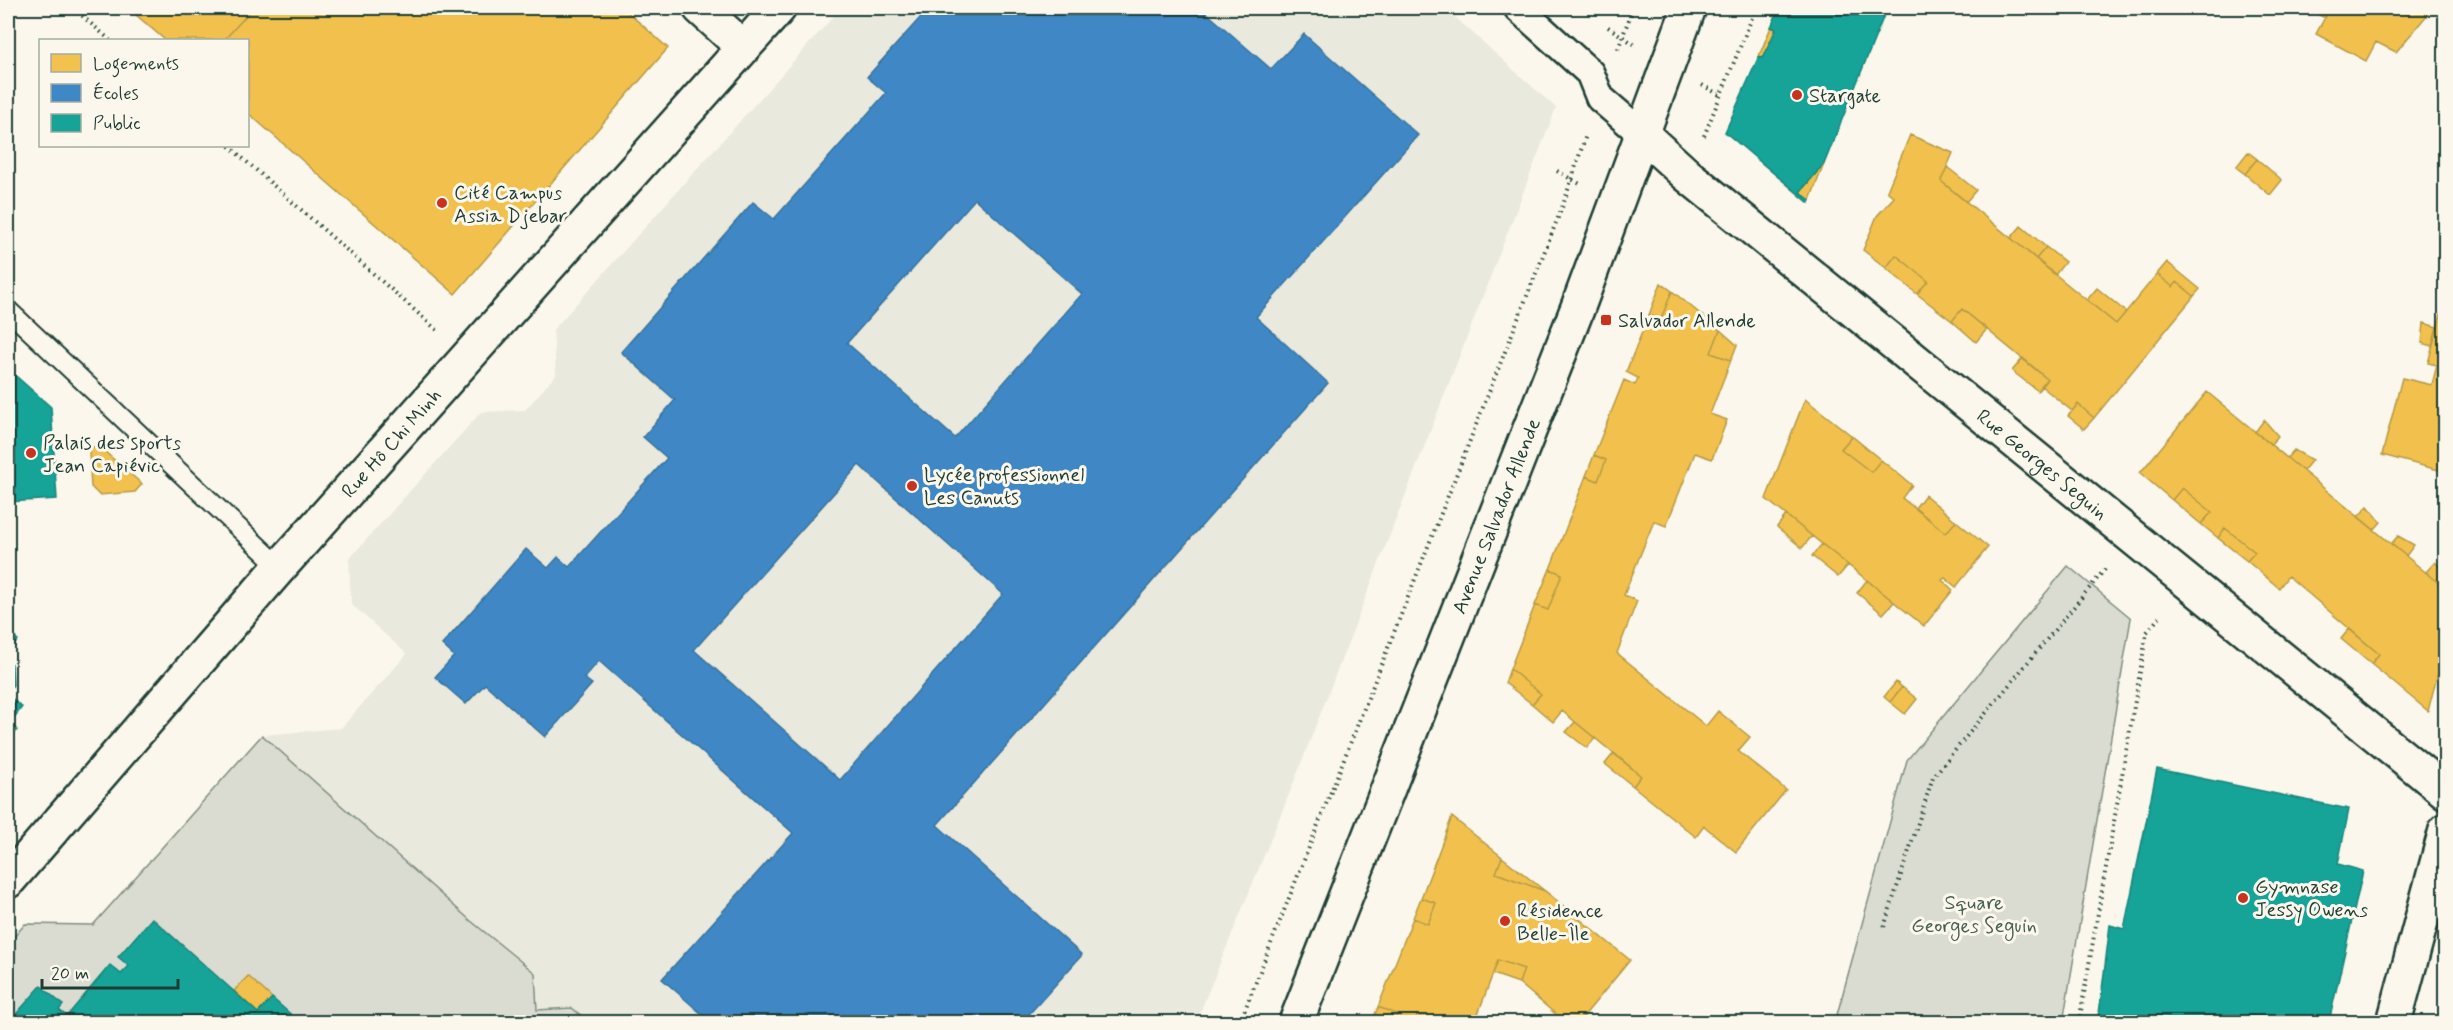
<svg xmlns="http://www.w3.org/2000/svg" width="2453" height="1030" font-family="Mynerve,sans-serif">
  <style>
    .built { fill: #eae9de }
    .green { fill: #dbdcd1; stroke: #7d8c82; stroke-width: 1.5 }
    .homes { fill: #f2c14e; stroke: #b39946; stroke-width: 1.5 }
    .schools { fill: #3f88c5; stroke: #35729a; stroke-width: 1.5; fill-rule: evenodd }
    .public { fill: #17a398; stroke: #19847a; stroke-width: 1.5 }
    .lines { fill: none; stroke-linecap: round; stroke-linejoin: round }
    .service-casing { stroke: #1f3d34; stroke-width: 22 }
    .pedestrian-casing { stroke: #1f3d34; stroke-width: 32 }
    .minor-casing { stroke: #1f3d34; stroke-width: 38 }
    .primary-casing { stroke: #1f3d34; stroke-width: 38 }
    .path { stroke: #1f3d34; stroke-width: 4; stroke-dasharray: 1.5 4.5; stroke-linecap: butt }
    .service { stroke: #fbf7ec; stroke-width: 18 }
    .pedestrian { stroke: #fbf7ec; stroke-width: 27 }
    .minor { stroke: #fbf7ec; stroke-width: 33 }
    .primary { stroke: #fbf7ec; stroke-width: 33 }
    .poi-dot { fill: #c8321e; stroke: #fbf7ec; stroke-width: 2 }
    .labels { text-anchor: middle; stroke-width: 6; stroke-linejoin: round; paint-order: stroke }
    .poi-label { font-size: 20px; fill: #1f3d34; stroke: #fbf7ec; text-anchor: start }
    .street-label { font-size: 20px; fill: #1f3d34; stroke: #fbf7ec }
    .park-label { font-size: 20px; fill: #455d53; stroke: #fbf7ec }
  </style>
  <rect width="100%" height="100%" fill="#fbf7ec"/>
  <filter id="ink" filterUnits="userSpaceOnUse"><feTurbulence type="fractalNoise" baseFrequency=".0167" numOctaves="2"/><feDisplacementMap in="SourceGraphic" scale="12" xChannelSelector="R" yChannelSelector="G"/><feConvolveMatrix kernelMatrix="1 2 1 2 8 2 1 2 1" color-interpolation-filters="sRGB"/></filter>
  <g filter="url(#ink)">
    <path class="built" d="M 841,8 L 1445,8 L 1556,108 L 1290,792 L 1196,1022 L 589,1022 L 572,1008 L 537,1010 L 535,973 L 471,921 L 262,735 L 341,728 L 407,654 L 351,604 L 349,559 L 481,412 L 525,410 L 556,375 L 553,330 Z"/>
    <path class="green" d="M 2068,566 L 2131,618 L 2063,1022 L 1835,1022 L 1907,760 Z
      M 262,735 L 471,921 L 535,973 L 537,1010 L 572,1008 L 589,1022 L 8,1022 L 8,944 L 25,924 L 93,925 Z"/>
    <path class="homes" d="M 128,8 L 253,8 L 224,40 L 165,40 Z
      M 253,8 L 623,8 L 668,48 L 455,294 L 248,113 L 248,40 L 224,40 Z
      M 2305,8 L 2330,8 L 2325,18 Z
      M 2330,8 L 2433,8 L 2396,52 L 2376,42 L 2366,61 L 2316,34 Z
      M 1771,27 L 1776,29 L 1763,58 L 1759,56 Z
      M 1910,135 L 1953,153 L 1941,181 L 2116,324 L 2157,274 L 2173,287 L 2177,282 L 2194,296 L 2094,418 L 2078,404 L 2072,411 L 2041,386 L 2047,379 L 1962,309 L 1952,321 L 1917,294 L 1928,281 L 1896,255 L 1886,268 L 1863,250 L 1877,216 L 1894,197 L 1887,191 Z
      M 2248,152 L 2257,159 L 2245,174 L 2236,167 Z
      M 2257,159 L 2282,180 L 2270,195 L 2245,174 Z
      M 1824,164 L 1810,200 L 1800,192 Z
      M 1947,167 L 1976,190 L 1966,202 L 1941,181 Z
      M 2021,226 L 2046,247 L 2036,259 L 2011,238 Z
      M 2046,247 L 2065,262 L 2055,275 L 2036,259 Z
      M 1896,255 L 1928,281 L 1917,294 L 1886,268 Z
      M 2167,262 L 2200,289 L 2194,296 L 2177,282 L 2173,287 L 2157,274 Z
      M 1661,283 L 1672,291 L 1661,319 L 1649,315 Z
      M 2097,288 L 2126,312 L 2116,324 L 2087,300 Z
      M 1672,291 L 1720,330 L 1711,353 L 1731,360 L 1710,414 L 1727,420 L 1712,459 L 1695,453 L 1666,526 L 1654,521 L 1624,595 L 1637,601 L 1617,653 L 1706,726 L 1718,711 L 1750,737 L 1738,751 L 1786,790 L 1736,852 L 1704,826 L 1696,837 L 1633,786 L 1641,776 L 1562,711 L 1553,722 L 1532,704 L 1541,694 L 1510,669 L 1535,605 L 1548,610 L 1562,574 L 1550,569 L 1586,476 L 1598,481 L 1606,460 L 1594,455 L 1624,380 L 1635,385 L 1638,378 L 1626,372 L 1649,315 L 1661,319 Z
      M 2446,295 L 2446,472 L 2382,455 L 2402,378 L 2432,385 L 2437,365 L 2428,363 Z
      M 1962,309 L 1987,329 L 1976,342 L 1952,321 Z
      M 2424,323 L 2437,327 L 2432,346 L 2422,343 Z
      M 1720,330 L 1737,345 L 1731,360 L 1711,353 Z
      M 2023,358 L 2047,379 L 2038,391 L 2012,371 Z
      M 2207,392 L 2446,589 L 2446,642 L 2428,711 L 2371,664 L 2379,654 L 2288,576 L 2279,588 L 2247,561 L 2255,552 L 2225,528 L 2218,538 L 2201,524 L 2212,512 L 2182,488 L 2172,500 L 2140,473 Z
      M 1805,399 L 1852,436 L 1841,449 L 1871,472 L 1881,460 L 1912,485 L 1902,498 L 1946,533 L 1956,521 L 1988,547 L 1956,587 L 1945,578 L 1942,580 L 1953,590 L 1924,626 L 1766,499 Z
      M 2078,404 L 2094,418 L 2084,429 L 2068,416 Z
      M 2264,420 L 2278,436 L 2271,444 L 2255,432 Z
      M 1852,436 L 1881,460 L 1871,472 L 1841,449 Z
      M 96,444 L 142,484 L 135,492 L 99,495 L 91,487 L 89,453 Z
      M 2294,450 L 2312,460 L 2303,471 L 2287,458 Z
      M 1594,455 L 1606,460 L 1598,481 L 1586,476 Z
      M 2182,488 L 2212,512 L 2201,524 L 2172,500 Z
      M 1925,495 L 1956,521 L 1946,533 L 1915,508 Z
      M 2368,506 L 2381,522 L 2374,530 L 2358,517 Z
      M 1786,515 L 1812,536 L 1802,548 L 1777,527 Z
      M 2225,528 L 2255,552 L 2247,561 L 2218,538 Z
      M 2398,536 L 2414,545 L 2406,556 L 2391,544 Z
      M 1822,544 L 1848,565 L 1838,577 L 1812,556 Z
      M 2435,562 L 2446,573 L 2446,589 L 2426,572 Z
      M 1550,569 L 1562,574 L 1548,610 L 1535,605 Z
      M 1867,580 L 1894,602 L 1883,614 L 1857,593 Z
      M 2349,629 L 2379,654 L 2371,664 L 2341,639 Z
      M 1510,669 L 1541,694 L 1532,704 L 1505,683 Z
      M 1896,682 L 1902,687 L 1890,702 L 1884,697 Z
      M 1902,687 L 1917,699 L 1905,714 L 1890,702 Z
      M 1575,722 L 1595,738 L 1587,748 L 1566,732 Z
      M 1614,753 L 1641,776 L 1633,786 L 1605,764 Z
      M 1452,817 L 1502,857 L 1496,873 L 1545,891 L 1630,960 L 1579,1022 L 1565,1022 L 1519,983 L 1524,969 L 1498,960 L 1475,1022 L 1394,1022 L 1397,1014 L 1378,1007 L 1413,918 L 1428,924 L 1436,903 L 1421,898 Z
      M 1502,857 L 1545,891 L 1496,873 Z
      M 1421,898 L 1436,903 L 1428,924 L 1413,918 Z
      M 1498,960 L 1524,969 L 1519,983 L 1493,974 Z
      M 248,976 L 272,998 L 258,1013 L 234,991 Z
      M 1378,1007 L 1397,1014 L 1394,1022 L 1372,1022 Z"/>
    <path class="schools" d="M 929,8 L 1054,8 L 1059,12 L 1063,8 L 1201,8 L 1271,69 L 1304,34 L 1418,135 L 1256,317 L 1328,383 L 937,825 L 1082,955 L 1022,1022 L 711,1022 L 662,979 L 793,833 L 599,661 L 584,678 L 592,684 L 545,737 L 485,684 L 466,704 L 435,677 L 454,656 L 442,645 L 526,549 L 548,568 L 558,557 L 569,567 L 667,458 L 643,437 L 675,400 L 621,352 L 753,202 L 774,219 L 886,93 L 867,77 ZM 975,199 L 1082,294 L 955,438 L 847,343 ZM 859,465 L 1003,594 L 840,780 L 694,650 Z"/>
    <path class="public" d="M 1779,8 L 1887,8 L 1824,164 L 1800,192 L 1810,200 L 1809,203 L 1725,132 L 1759,56 L 1763,58 L 1776,29 L 1771,27 Z
      M 8,369 L 51,407 L 57,499 L 8,502 Z
      M 8,631 L 18,640 L 8,653 Z
      M 8,660 L 12,665 L 13,685 L 8,691 Z
      M 8,695 L 22,707 L 10,723 L 17,730 L 8,741 Z
      M 2157,769 L 2349,809 L 2338,864 L 2363,871 L 2329,1022 L 2098,1022 L 2110,925 L 2124,929 Z
      M 152,918 L 258,1013 L 272,998 L 296,1019 L 292,1022 L 9,1022 L 41,986 L 63,1005 L 59,1010 L 67,1016 L 110,965 L 121,974 L 129,966 L 118,957 Z"/>
    <g class="lines">
      <g class="service-casing">
        <path id="service" d="M 8,310 L 280,567"/>
      </g>
      <g class="pedestrian-casing">
        <path id="pedestrian" d="M 1518,8 L 1590,73 L 1600,98 L 1642,134"/>
      </g>
      <g class="minor-casing">
        <g id="minor">
          <path d="M 700,8 L 743,47"/>
          <path id="s1" d="M 1642,134 L 1687,175 L 2446,792"/>
          <path id="s2" d="M 8,881 L 280,567 L 779,8"/>
          <path d="M 2394,1022 L 2446,830"/>
        </g>
      </g>
      <g class="primary-casing">
        <g id="primary">
          <path id="s3" d="M 1296,1022 L 1578,307 L 1689,8"/>
        </g>
      </g>
      <path class="path" d="M 73,8 L 110,40
        M 1608,27 L 1634,44
        M 1618,49 L 1633,8
        M 1702,85 L 1722,96
        M 1704,136 L 1756,8
        M 229,146 L 437,330
        M 1557,171 L 1580,184
        M 1884,927 L 1933,777 L 2106,568
        M 1240,1022 L 1563,205 L 1586,135
        M 2079,1022 L 2147,632 L 2162,614"/>
      <use href="#service" class="service"/>
      <use href="#pedestrian" class="pedestrian"/>
      <use href="#minor" class="minor"/>
      <use href="#primary" class="primary"/>
    </g>
  </g>
  <g class="poi-dot">
    <circle cx="1797" cy="95" r="6"/>
    <circle cx="442" cy="203" r="6"/>
    <rect x="1600" y="314" width="12" height="12" rx="3"/>
    <circle cx="31" cy="453" r="6"/>
    <circle cx="912" cy="486" r="6"/>
    <circle cx="2243" cy="898" r="6"/>
    <circle cx="1505" cy="921" r="6"/>
  </g>
  <g class="labels">
    <g class="poi-label">
      <text x="1809" y="102">Stargate</text>
      <text x="454" y="199">Cité Campus<tspan x="454" dy="23">Assia Djebar</tspan></text>
      <text x="1618" y="327">Salvador Allende</text>
      <text x="43" y="449">Palais des sports<tspan x="43" dy="23">Jean Capiévic</tspan></text>
      <text x="924" y="481">Lycée professionnel<tspan x="924" dy="23">Les Canuts</tspan></text>
      <text x="2255" y="893">Gymnase<tspan x="2255" dy="23">Jessy Owens</tspan></text>
      <text x="1517" y="917">Résidence<tspan x="1517" dy="23">Belle-Île</tspan></text>
    </g>
    <g class="street-label">
      <text dy="7" stroke="none"><textPath href="#s2" startOffset="582">Rue Hô Chi Minh</textPath></text>
      <text dy="7" stroke="none"><textPath href="#s1" startOffset="519">Rue Georges Seguin</textPath></text>
      <text dy="7" stroke="none"><textPath href="#s3" startOffset="544">Avenue Salvador Allende</textPath></text>
    </g>
    <g class="park-label">
      <text x="1974" y="909">Square<tspan x="1974" dy="23">Georges Seguin</tspan></text>
    </g>
  </g>
  <rect width="2453" height="1030" fill="none" stroke="#fbf7ec" stroke-width="30"/>
  <rect x="15" y="15" width="2423" height="1000" fill="none" stroke="#1f3d34" stroke-width="2" filter="url(#ink)"/>
  <rect x="39" y="39" width="210" height="108" fill="#fbf7ec" stroke="#a3ada2" stroke-width="1.5"/>
  <rect x="51" y="54" width="30" height="18" fill="#f2c14e" stroke="#a3ada2" stroke-width="1.5"/>
  <text x="93" y="69" font-size="18" fill="#1f3d34">Logements</text>
  <rect x="51" y="84" width="30" height="18" fill="#3f88c5" stroke="#a3ada2" stroke-width="1.5"/>
  <text x="93" y="99" font-size="18" fill="#1f3d34">Écoles</text>
  <rect x="51" y="114" width="30" height="18" fill="#17a398" stroke="#a3ada2" stroke-width="1.5"/>
  <text x="93" y="129" font-size="18" fill="#1f3d34">Public</text>
  <path d="M42 979v9h136v-9" fill="none" stroke="#1f3d34" stroke-width="3"/>
  <text x="51" y="979" font-size="18" fill="#1f3d34" stroke="#fbf7ec" stroke-width="4.5" paint-order="stroke">20 m</text>
</svg>
